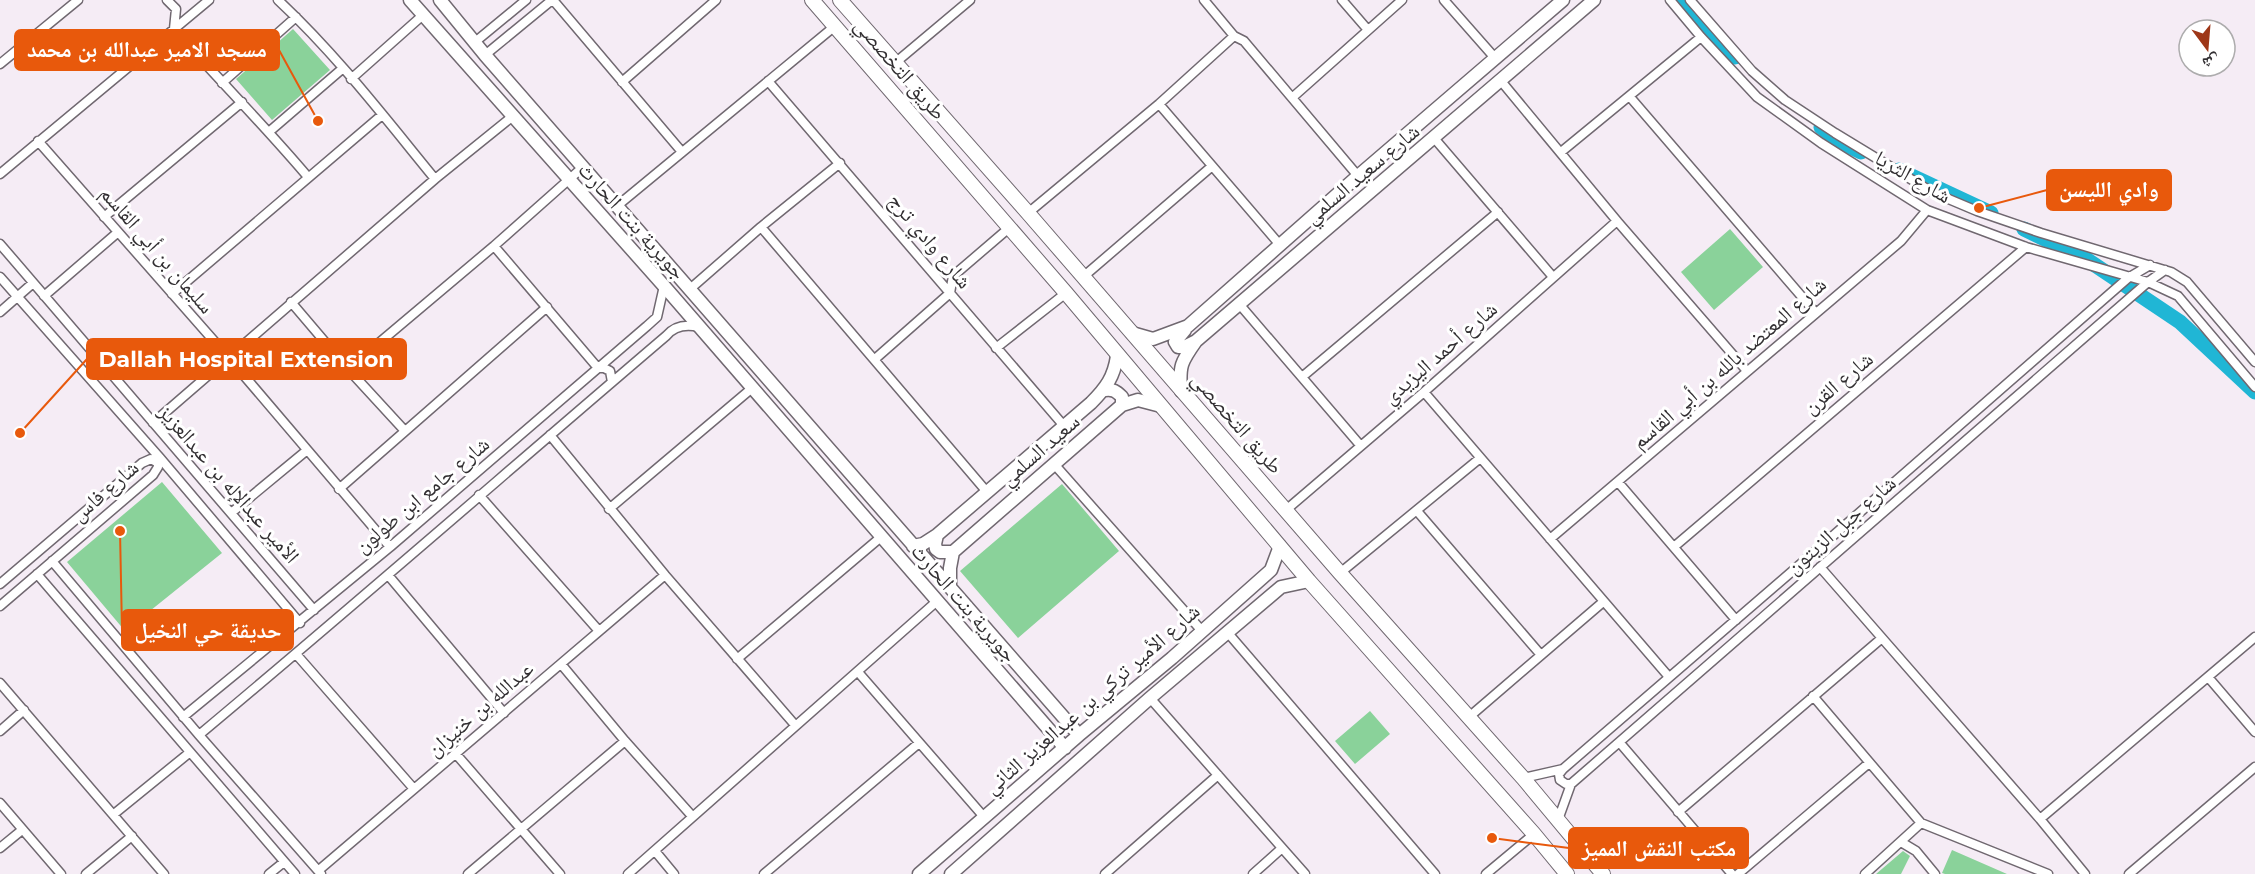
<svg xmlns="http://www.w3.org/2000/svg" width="2255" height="874" font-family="Montserrat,'Noto Naskh Arabic',sans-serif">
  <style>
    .green { fill: #8ad29a }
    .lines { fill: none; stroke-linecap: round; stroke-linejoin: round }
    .river { stroke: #20b6d5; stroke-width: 15 }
    .street-casing { stroke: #706870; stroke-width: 11 }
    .secondary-casing { stroke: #706870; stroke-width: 15 }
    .primary-casing { stroke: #706870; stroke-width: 16 }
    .street { stroke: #fff; stroke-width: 8 }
    .secondary { stroke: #fff; stroke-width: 12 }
    .primary { stroke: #fff; stroke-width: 14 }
    .labels { text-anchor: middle; stroke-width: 6; stroke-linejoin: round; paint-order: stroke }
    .street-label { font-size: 21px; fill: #322f32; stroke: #fff }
    .leader { fill: none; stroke: #e8590c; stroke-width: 2 }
    .callout-dot { fill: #e8590c; stroke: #fff; stroke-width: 2 }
    .callout { fill: #e8590c; stroke: #e8590c; stroke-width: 2 }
    .callout-label { font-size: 22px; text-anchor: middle; font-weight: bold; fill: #fff }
  </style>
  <rect width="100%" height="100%" fill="#f5ecf5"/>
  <path class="green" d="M 293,29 L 330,70 L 272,120 L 236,79 Z
    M 1730,229 L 1763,267 L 1714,310 L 1681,272 Z
    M 162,482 L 222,553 L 125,631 L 67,562 Z
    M 1062,484 L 1119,551 L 1018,638 L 960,571 Z
    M 1370,711 L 1390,734 L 1355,764 L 1335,741 Z
    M 1952,850 L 2007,874 L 1945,874 L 1942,873 Z
    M 1903,851 L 1910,856 L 1901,874 L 1876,874 Z"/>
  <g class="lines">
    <path class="river" d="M 1682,0 L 1735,57
      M 1821,127 L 1840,142 L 1861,152
      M 1899,170 L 1991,213
      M 2024,229 L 2086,259 L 2180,322 L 2255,392"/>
    <g class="street-casing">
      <path id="street" d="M 167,0 L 176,9 L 174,29 C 218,79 265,126 308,177
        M 278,0 C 336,54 385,118 435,179
        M 553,0 L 682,152
        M 1204,0 L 1234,36 L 1244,41 L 1358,176
        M 1342,0 L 1368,30
        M 1444,0 L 1495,58
        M 1670,0 L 1701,37 L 1757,97 L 1821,143 L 1927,210 L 2026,247 L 2148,282 L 2178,296 L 2255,387
        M 1690,0 L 1752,71 L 1785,100 L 1835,133 L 1932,192 L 1977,211 L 2041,233 L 2171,272 L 2187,282 L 2255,362
        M 475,42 L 526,0
        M 485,55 L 552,0
        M 895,63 L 970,0
        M 0,64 L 78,0
        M 351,79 L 423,15
        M 768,81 L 1064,426
        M 1501,81 L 1617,221 L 1747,371
        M 622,82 L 716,0
        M 222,83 L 296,17
        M 1293,97 L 1402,0
        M 1630,97 L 1815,312
        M 1159,104 L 1280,245
        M 270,131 L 342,69
        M 1434,138 L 1553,277
        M 38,141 L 229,358 L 390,547
        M 1561,152 L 1701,37
        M 0,174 L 209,0
        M 617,206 L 835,26
        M 1028,213 L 1159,104 L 1234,36
        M 104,217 L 242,102
        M 761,227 L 987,492
        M 0,244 L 314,610
        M 494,246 L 598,368 L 604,368 L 610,371 L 612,382
        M 0,277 L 160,458 L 300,623
        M 1083,277 L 1211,167
        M 690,289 L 761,227 L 840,163
        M 172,294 L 382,115
        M 44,296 L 117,233
        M 291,302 L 348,369 L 405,431
        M 1240,305 L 1360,445
        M 0,312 L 33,283
        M 996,348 L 1066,293
        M 875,359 L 950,293 L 953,276 L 1009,228
        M 348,369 L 494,246 L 583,167
        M 1302,377 L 1498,212
        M 1424,392 L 1669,677
        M 153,423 L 435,179 L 513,116
        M 550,435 L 665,575 L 795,725
        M 1054,464 L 1202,631
        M 1618,482 L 1736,620
        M 339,489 L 547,307
        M 479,495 L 599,631
        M 609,509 L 751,389
        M 1286,510 L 1424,392 L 1617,221
        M 1417,511 L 1541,655
        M 231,513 L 306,451
        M 1550,539 L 1901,241 L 1927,210
        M 1675,546 L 2026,247
        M 52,561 L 199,735 L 321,874
        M 1820,567 L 2040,819 L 2085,874
        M 1340,573 L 1479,459
        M 37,574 L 295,874
        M 388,575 L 504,713
        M 0,584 L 142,463 L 151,459 L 158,463 L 158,467 L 153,475 L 0,606
        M 1228,633 L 1435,874
        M 296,654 L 414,789
        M 737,659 L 881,537
        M 561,664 L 625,741 L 692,816
        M 858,672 L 984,817
        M 2208,677 L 2255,732
        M 0,683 L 164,874
        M 1813,696 L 1921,823 L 2048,874
        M 1150,698 L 1305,874
        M 183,717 L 390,547 L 647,326 L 657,317 L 664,286
        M 1469,717 L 1603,602
        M 0,731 L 24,710
        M 199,735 C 356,604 510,469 666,336 C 674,326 686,324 699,327
        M 1620,743 L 1732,874
        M 456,754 L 560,874
        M 1563,769 L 1559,774 L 1560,780 L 1566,784 L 1571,784
        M 1523,778 L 1563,769 L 1811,555 L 2128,278 L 2150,265
        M 0,803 L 61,874
        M 1678,812 L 1882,638
        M 114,814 L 189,753
        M 2040,819 L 2255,637
        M 1558,820 L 1571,784 L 2148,282 L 2165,270
        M 1901,842 L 1916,851 L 1935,874
        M 0,848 L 22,830
        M 655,851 L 674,874
        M 319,870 L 665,575
        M 86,874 L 132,836
        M 269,874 L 284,862
        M 468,874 L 625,741
        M 628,874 L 936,602
        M 764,874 L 919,743
        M 1105,874 L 1218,775
        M 1253,874 L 1281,849
        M 1486,874 L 1534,834
        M 1738,874 L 1869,763
        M 1865,874 L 1921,823
        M 2129,874 L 2255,767"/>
    </g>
    <g class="secondary-casing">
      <path id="secondary" d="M 410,0 L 664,286 L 1065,748
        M 440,0 L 485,55 L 1079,735
        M 1185,330 L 1175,342 L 1178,347 L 1184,347 L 1196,341
        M 1132,333 L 1153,339 L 1188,326 L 1358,176 L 1563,0
        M 1105,390 C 1113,389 1116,391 1122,397 L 1122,405
        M 1181,391 C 1179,366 1181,362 1196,341 L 1594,0
        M 937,535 L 935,544 L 936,549 L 940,552 L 953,552
        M 913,546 L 923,544 L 937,535 L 1091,403 C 1106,388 1114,377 1117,356
        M 950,586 L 950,568 L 953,552 L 1122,405 L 1138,400 L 1161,406
        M 919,874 L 1079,735 L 1172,658 L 1271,570 L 1280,546
        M 951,874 L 1150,698 L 1281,587 L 1309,581"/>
    </g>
    <g class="primary-casing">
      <path id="primary" d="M 812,0 L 1066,293 L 1309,581 L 1534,834 L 1567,874
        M 840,0 L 1028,213 L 1340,573 L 1523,778 L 1603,874"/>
    </g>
    <use href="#street" class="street"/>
    <use href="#secondary" class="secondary"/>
    <use href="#primary" class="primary"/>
  </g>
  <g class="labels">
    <g class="street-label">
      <text transform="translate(900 69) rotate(49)" y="7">طريق التخصصي</text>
      <text transform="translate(1362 174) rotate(-40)" y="7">شارع سعيد السلمي</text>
      <text transform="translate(1913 177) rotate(30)" y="7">شارع الثريا</text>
      <text transform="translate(632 221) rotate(48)" y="7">جويرية بنت الحارث</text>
      <text transform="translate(930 241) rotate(50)" y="7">شارع وادي ترج</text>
      <text transform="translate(157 250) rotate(49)" y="7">سليمان بن أبي القاسم</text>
      <text transform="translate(1440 353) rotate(-41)" y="7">شارع أحمد اليزيدي</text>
      <text transform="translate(1729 363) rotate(-41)" y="7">شارع المعتضد بالله بن أبي القاسم</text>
      <text transform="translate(1838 383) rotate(-40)" y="7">شارع القرن</text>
      <text transform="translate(1237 423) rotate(49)" y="7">طريق التخصصي</text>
      <text transform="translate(1040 450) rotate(-41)" y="7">سعيد السلمي</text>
      <text transform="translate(229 484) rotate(49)" y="7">الأمير عبدالإله بن عبدالعزيز</text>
      <text transform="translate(105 491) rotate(-41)" y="7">شارع فاس</text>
      <text transform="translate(422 495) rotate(-40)" y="7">شارع جامع ابن طولون</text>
      <text transform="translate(1841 525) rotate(-41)" y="7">شارع جبل الزيتون</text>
      <text transform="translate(964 603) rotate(49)" y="7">جويرية بنت الحارث</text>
      <text transform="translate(1092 699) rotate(-41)" y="7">شارع الأمير تركي بن عبدالعزيز الثاني</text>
      <text transform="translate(480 709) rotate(-41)" y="7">عبدالله بن خنيزان</text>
    </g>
  </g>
  <path class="leader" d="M318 121L279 50M1979 208L2047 190M20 433L87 359M120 531L122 630M1492 838L1569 848"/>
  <g class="callout-dot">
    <circle cx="318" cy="121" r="6"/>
    <circle cx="1979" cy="208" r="6"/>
    <circle cx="20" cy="433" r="6"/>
    <circle cx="120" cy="531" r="6"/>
    <circle cx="1492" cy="838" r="6"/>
  </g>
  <g class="callout">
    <rect x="15" y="30" width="264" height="40" rx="6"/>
    <rect x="2047" y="170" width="124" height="40" rx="6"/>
    <rect x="87" y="339" width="319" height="40" rx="6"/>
    <rect x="122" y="610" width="171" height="40" rx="6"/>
    <rect x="1569" y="828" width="179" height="40" rx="6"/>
  </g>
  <g class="callout-label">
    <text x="147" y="57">مسجد الامير عبدالله بن محمد</text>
    <text x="2109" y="197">وادي الليسن</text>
    <text x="246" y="367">Dallah Hospital Extension</text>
    <text x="208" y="638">حديقة حي النخيل</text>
    <text x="1659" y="856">مكتب النقش المميز</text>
  </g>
  <g transform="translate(2207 48) rotate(164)"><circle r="28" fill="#ffffff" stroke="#adacad" stroke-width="1.5"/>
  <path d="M0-4.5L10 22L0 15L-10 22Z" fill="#9e3718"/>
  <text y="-9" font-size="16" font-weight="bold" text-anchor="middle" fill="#322f32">ش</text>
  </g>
</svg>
